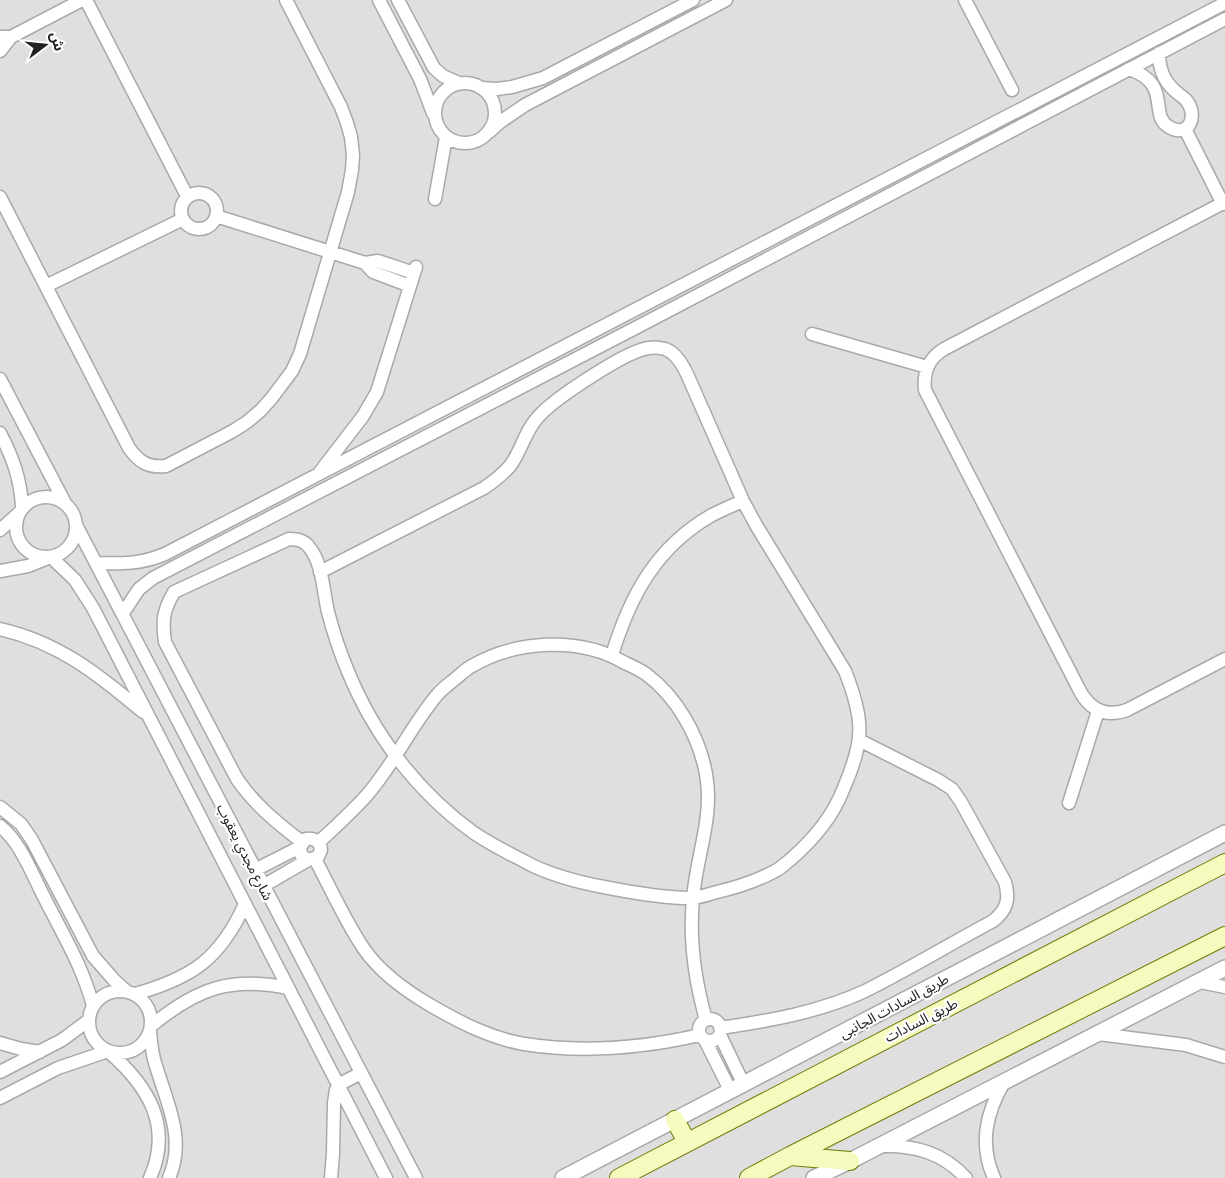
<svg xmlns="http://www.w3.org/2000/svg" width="1225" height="1178" font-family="'Source Sans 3','Noto Sans Arabic',sans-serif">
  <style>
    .residential { fill: #e0dfdf }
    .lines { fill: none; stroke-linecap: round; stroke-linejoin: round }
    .minor-casing { stroke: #a9a9a9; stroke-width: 15 }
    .tertiary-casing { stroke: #a9a9a9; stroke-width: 18 }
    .secondary-casing { stroke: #707d05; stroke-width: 20 }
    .minor { stroke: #fff; stroke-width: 12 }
    .tertiary { stroke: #fff; stroke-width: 15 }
    .secondary { stroke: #f7fabf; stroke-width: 18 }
    .labels { text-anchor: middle; stroke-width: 4.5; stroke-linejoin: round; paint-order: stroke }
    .street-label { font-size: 14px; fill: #222; stroke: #fff }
  </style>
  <rect width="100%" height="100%" fill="#f2efe9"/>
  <path class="residential" d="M 0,0 L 1225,0 L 1225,1178 L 0,1178 Z"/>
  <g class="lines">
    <g class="minor-casing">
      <path id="minor" d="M 86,0 L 187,196
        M 379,0 L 420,79 L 433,113
        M 398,0 L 434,68 L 443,76 L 459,83
        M 965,0 L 1012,90
        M 0,37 L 11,37 L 82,0
        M 0,51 L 11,37
        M 1129,69 C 1173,84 1148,115 1169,127 C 1189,139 1199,115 1186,100 C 1182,96 1178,94 1174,90 C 1163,80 1159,67 1159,53
        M435 113a30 30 0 1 1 60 0a30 30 0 1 1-60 0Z
        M 481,88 L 497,89 L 512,87 L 543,78 L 693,0
        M 1185,129 L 1223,204
        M 489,132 L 500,122 L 525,105 L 726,0
        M181 211a18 18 0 1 1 36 0a18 18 0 1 1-36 0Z
        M 0,197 L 129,448 C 139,462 148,468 166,466 L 233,431 L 247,422 L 260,411 L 271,399 L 292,371 L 300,354 L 348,192 L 352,170 L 353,155 L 351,137 L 347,123 L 341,107 L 286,0
        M 435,199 L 446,137
        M 1225,202 L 944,349 C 928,359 923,372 925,390 L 1081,693 C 1092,711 1107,717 1127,710 L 1225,659
        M 216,216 L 365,263 L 378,261 L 414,273
        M 365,263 L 373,272 L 410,286
        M 46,286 L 183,219
        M 812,334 L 927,367
        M 0,379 L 65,503
        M 0,433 C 13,458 21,480 22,508
        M 320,472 L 363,416 L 377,392 L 416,267
        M16 527a30 30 0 1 1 60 0a30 30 0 1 1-60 0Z
        M 76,525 L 416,1178
        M 0,530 L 19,513
        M 51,557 L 75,580 L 93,608 L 386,1178
        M 96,563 C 121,564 142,564 165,554 L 1225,3
        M 0,571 L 28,566 L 48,558
        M 123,613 L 139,589 L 153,578 L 643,324 L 1225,19
        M 0,629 C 58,642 98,674 143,712
        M 612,655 C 630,596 656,547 712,515 C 722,510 733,505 743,501
        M 1069,803 L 1098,711
        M 0,807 L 21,824 L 32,840 L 93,956 L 114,980 L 126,991
        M 0,826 C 21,843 32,874 44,897 C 62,933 83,967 93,1006
        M 302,842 C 277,823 255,805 237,779 L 165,642 C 162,621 163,611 174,592 L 289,539 C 297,539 304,540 309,547 C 323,564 323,591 328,612 C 333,631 339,650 347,669 C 373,734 417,792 474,833 C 489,843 506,852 522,860 C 546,874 581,883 609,888 C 635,893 663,898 690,898 C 699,898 709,894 717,892 C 738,887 759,880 777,870 C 782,867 787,862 791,859 C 814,839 832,818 843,790 C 864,741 865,721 845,671 L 756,525 L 743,501 L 687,374 C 682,364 676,353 665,349 C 661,348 653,347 649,348 C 627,350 554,399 539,416 C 525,430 522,450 510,466 C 502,475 493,482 484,488 L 320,572
        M 319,842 C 335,827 352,812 367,795 C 394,764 411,726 437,695 C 442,689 449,684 455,679 C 460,675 465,670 470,667 C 515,640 580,636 625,663 C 632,666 640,670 646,674 C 677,697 699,736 706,774 C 714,817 696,857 693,899 C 689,940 695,981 706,1020
        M 315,859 C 331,889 345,921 364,949 C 380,972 406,991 430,1005 C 459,1022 490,1038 524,1044 C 582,1053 643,1048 700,1035
        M 255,870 L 300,847 L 306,839 C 315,838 320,841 321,850 L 318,857 L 308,860 L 301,855 L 300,847
        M 263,886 L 308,860
        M 1200,982 L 1225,987
        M89 1022a31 31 0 1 1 62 0a31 31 0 1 1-62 0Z
        M 135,994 C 192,978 220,959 245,904
        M699 1030a11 11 0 1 1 22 0a11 11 0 1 1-22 0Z
        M 151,1026 C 196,989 230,976 288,988
        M 720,1028 C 769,1021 820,1012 865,991 C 909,969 950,944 993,921 C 1007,910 1010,899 1005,882 L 961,802 L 952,789 L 938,780 L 859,740
        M 150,1032 C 151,1043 152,1055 156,1066 C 167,1103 186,1139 169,1178
        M 1098,1034 L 1186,1045 L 1225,1057
        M 720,1035 L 744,1085
        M 705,1040 L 731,1092
        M 0,1043 L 21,1049 L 40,1052
        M 109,1052 C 148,1086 173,1126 150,1178
        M 0,1072 L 62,1040 L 89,1020
        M 0,1098 L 58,1068 L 108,1051
        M 882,1146 C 915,1145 943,1153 966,1178
        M 331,1178 L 333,1153 L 334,1103 L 336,1090 L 338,1085 L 361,1073
        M 994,1178 C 979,1144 986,1113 1004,1082"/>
    </g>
    <g class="tertiary-casing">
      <path id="tertiary" d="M 563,1178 L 1225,833
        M 814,1178 L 850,1161 L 1225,968"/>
    </g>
    <g class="secondary-casing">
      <path id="secondary" d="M 675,1120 L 687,1142
        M 790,1156 L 850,1161
        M 619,1178 L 1225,863
        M 749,1178 L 790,1156 L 1225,936"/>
    </g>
    <use href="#minor" class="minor"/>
    <use href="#tertiary" class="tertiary"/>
    <use href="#secondary" class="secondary"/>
  </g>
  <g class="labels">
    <g class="street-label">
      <text transform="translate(245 852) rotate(63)" y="5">شارع مجدي يعقوب</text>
      <text transform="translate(894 1006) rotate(-28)" y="5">طريق السادات الجانبى</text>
      <text transform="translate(921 1020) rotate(-27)" y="5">طريق السادات</text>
    </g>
  </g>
  <g transform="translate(45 45) rotate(74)" stroke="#ffffff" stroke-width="4" paint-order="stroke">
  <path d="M0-4L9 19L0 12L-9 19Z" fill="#222222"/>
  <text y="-8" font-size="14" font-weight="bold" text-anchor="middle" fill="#222222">ش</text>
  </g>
</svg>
